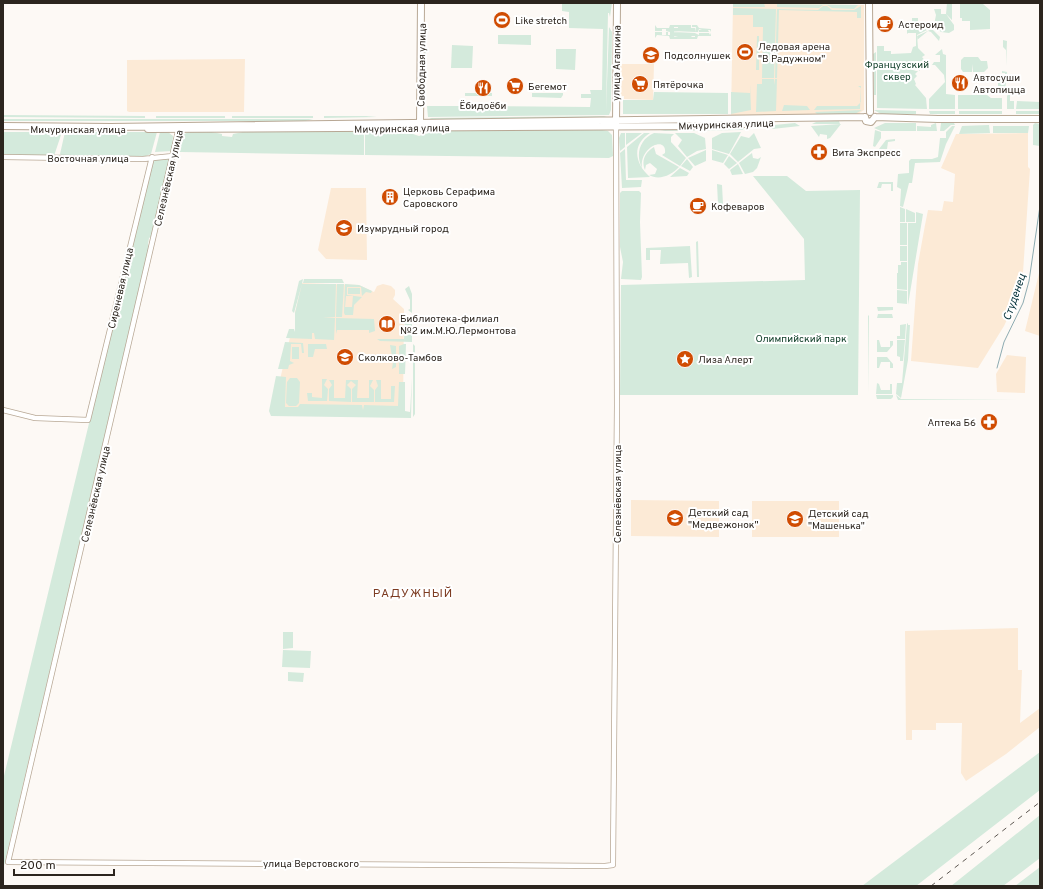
<svg xmlns="http://www.w3.org/2000/svg" width="1043" height="889" font-family="Overpass,sans-serif">
  <style>
    .built { fill: #fcead6 }
    .green { fill: #d4eadc; fill-rule: evenodd }
    .lines { fill: none; stroke-linecap: round; stroke-linejoin: round }
    .stream { stroke: #8dabb1; stroke-width: 1 }
    .minor-casing { stroke: #b8a895; stroke-width: 6 }
    .major-casing { stroke: #b8a895; stroke-width: 8 }
    .minor { stroke: #fff; stroke-width: 4.5 }
    .major { stroke: #fff; stroke-width: 6 }
    .rail { stroke: #5d5751; stroke-width: 1; stroke-dasharray: 5 5; stroke-linecap: butt }
    .labels { text-anchor: middle; stroke-width: 4; stroke-linejoin: round; paint-order: stroke }
    .poi-label { font-size: 10px; fill: #2c251e; stroke: #fff; text-anchor: start }
    .street-label { font-size: 10px; fill: #2c251e; stroke: #fff }
    .park-label { font-size: 10px; fill: #0d3c26; stroke: #fff }
    .water-label { font-size: 11px; font-style: italic; fill: #033039; stroke: #fff }
    .quarter-label { font-size: 12px; letter-spacing: 1px; fill: #7d3b21; stroke: #fff }
  </style>
  <rect width="100%" height="100%" fill="#fdf9f5"/>
  <path class="built" d="M 733,3 L 864,5 L 864,110 L 858,114 L 731,116 Z
    M 245,59 L 244,112 L 129,112 L 127,111 L 127,60 Z
    M 619,64 L 654,64 L 653,100 L 624,99 L 624,96 L 619,96 Z
    M 1028,133 L 1028,167 L 1030,169 L 1022,287 L 1004,326 L 978,368 L 911,361 L 918,264 L 925,225 L 928,210 L 942,211 L 944,201 L 953,202 L 955,174 L 941,168 L 956,134 Z
    M 331,188 L 366,188 L 367,260 L 326,259 L 318,250 Z
    M 1040,269 L 1040,336 L 1025,331 Z
    M 302,283 L 359,285 L 374,292 L 377,286 L 383,284 L 391,286 L 395,290 L 395,295 L 393,299 L 404,309 L 403,411 L 273,409 L 291,333 L 295,332 L 295,313 Z
    M 1007,355 L 1026,357 L 1025,393 L 997,392 L 996,374 Z
    M 631,500 L 719,501 L 719,537 L 631,536 Z
    M 752,501 L 839,501 L 839,537 L 752,537 Z
    M 1018,628 L 1018,670 L 1022,670 L 1020,723 L 1040,708 L 1040,727 L 1006,754 L 966,781 L 961,773 L 962,723 L 936,723 L 936,730 L 912,730 L 912,740 L 906,740 L 905,631 Z"/>
  <path class="green" d="M 562,3 L 612,3 L 610,17 L 609,13 L 608,13 L 606,111 L 609,27 L 612,32 L 611,110 L 609,115 L 428,117 L 427,106 L 464,106 L 465,103 L 467,103 L 467,106 L 590,107 L 591,98 L 581,98 L 581,94 L 591,94 L 590,90 L 602,90 L 603,29 L 569,28 L 569,12 L 562,11 Z
    M 733,3 L 764,3 L 765,7 L 733,7 Z
    M 947,3 L 952,3 L 952,20 L 946,14 Z
    M 777,4 L 858,5 L 854,9 L 832,8 L 827,5 L 823,5 L 819,8 L 777,7 Z
    M 960,4 L 983,4 L 990,10 L 990,29 L 970,30 L 970,21 L 962,21 L 962,18 L 960,18 Z
    M 823,6 L 827,6 L 832,10 L 854,10 L 861,6 L 861,18 L 857,18 L 857,12 L 779,10 L 777,78 L 775,78 L 777,9 L 818,10 Z
    M 733,8 L 776,9 L 774,78 L 762,78 L 763,27 L 753,27 L 753,15 L 733,15 Z
    M 934,9 L 941,9 L 941,14 L 946,14 L 954,25 L 954,30 L 949,33 L 941,32 L 934,25 L 936,15 Z
    M 912,18 L 918,18 L 918,25 L 928,25 L 931,28 L 917,35 L 918,48 L 914,52 L 918,48 L 925,55 L 922,57 L 927,63 L 919,71 L 919,66 L 916,66 L 916,70 L 913,71 L 918,71 L 915,74 L 917,76 L 914,79 L 916,84 L 915,85 L 926,98 L 927,109 L 877,108 L 877,46 L 884,46 L 884,51 L 891,51 L 891,54 L 911,53 L 913,47 L 916,46 L 916,33 L 908,33 L 907,34 L 907,29 L 912,28 Z
    M 655,25 L 657,28 L 669,28 L 670,25 L 678,25 L 678,27 L 674,27 L 674,37 L 678,37 L 674,36 L 674,32 L 695,33 L 695,36 L 691,36 L 692,37 L 695,37 L 695,33 L 699,35 L 699,33 L 709,33 L 710,35 L 711,33 L 711,36 L 698,36 L 697,39 L 670,39 L 669,36 L 657,35 L 655,38 L 655,32 L 662,32 L 662,35 L 666,35 L 666,32 L 668,32 L 668,35 L 670,35 L 670,32 L 666,31 L 666,29 L 662,29 L 662,31 L 655,31 Z
    M 678,25 L 691,25 L 691,28 L 695,28 L 695,32 L 674,31 L 674,28 L 678,28 Z
    M 692,25 L 697,25 L 699,28 L 711,29 L 711,32 L 710,30 L 708,30 L 709,32 L 699,32 L 699,30 L 702,30 L 699,29 L 698,32 L 695,32 L 696,27 L 692,27 Z
    M 932,29 L 940,37 L 939,41 L 931,32 L 928,31 L 917,40 L 917,36 Z
    M 498,35 L 531,35 L 531,45 L 498,44 Z
    M 757,36 L 759,36 L 759,70 L 756,70 Z
    M 1003,40 L 1007,41 L 1006,66 L 1006,50 L 1003,47 Z
    M 452,45 L 473,46 L 472,68 L 451,68 Z
    M 425,49 L 426,49 L 426,100 L 425,100 Z
    M 556,49 L 576,49 L 575,70 L 556,69 Z
    M 942,49 L 943,54 L 946,55 L 946,94 L 955,95 L 955,109 L 929,109 L 929,99 L 945,82 L 944,75 L 935,65 L 932,65 L 934,62 L 940,62 L 940,55 L 935,55 Z
    M 876,52 L 876,95 L 874,95 L 873,54 Z
    M 964,57 L 978,57 L 981,61 L 987,61 L 988,68 L 984,72 L 973,72 L 972,64 L 972,72 L 963,72 L 961,69 L 961,60 Z
    M 1002,71 L 1007,72 L 1005,91 L 991,91 L 990,87 L 998,87 L 998,83 L 1005,81 L 1005,73 L 1002,73 Z
    M 762,79 L 774,79 L 774,85 L 775,79 L 777,79 L 776,111 L 756,112 L 757,84 L 762,84 Z
    M 750,84 L 751,110 L 731,114 L 731,92 L 750,93 Z
    M 858,86 L 861,86 L 860,109 L 814,110 L 817,106 L 857,106 L 861,102 L 861,88 Z
    M 654,92 L 728,93 L 728,114 L 623,114 L 623,100 L 653,100 Z
    M 1010,92 L 1010,101 L 1014,101 L 1014,109 L 1007,109 L 1007,96 Z
    M 465,93 L 492,93 L 492,96 L 465,96 Z
    M 532,93 L 563,93 L 563,95 L 561,98 L 532,97 Z
    M 958,95 L 987,95 L 991,98 L 1002,98 L 1002,109 L 958,109 Z
    M 1017,101 L 1040,102 L 1040,109 L 1016,109 Z
    M 784,105 L 807,106 L 810,110 L 782,111 Z
    M 862,110 L 855,114 L 817,114 L 815,112 Z
    M 874,110 L 916,111 L 916,114 L 881,114 Z
    M 929,111 L 955,111 L 955,114 L 930,114 Z
    M 959,111 L 1002,111 L 1002,114 L 959,114 Z
    M 1016,111 L 1040,111 L 1040,114 L 1016,114 Z
    M 3,115 L 145,116 L 145,118 L 3,117 Z
    M 156,116 L 225,116 L 225,118 L 156,118 Z
    M 232,116 L 313,116 L 313,118 L 232,118 Z
    M 324,116 L 366,116 L 377,117 L 324,118 Z
    M 607,116 L 601,118 L 434,120 L 429,118 Z
    M 3,119 L 313,119 L 305,121 L 3,121 Z
    M 839,121 L 840,124 L 812,124 L 816,122 Z
    M 795,123 L 800,126 L 772,129 L 774,125 Z
    M 885,123 L 916,123 L 916,131 L 881,131 L 874,128 Z
    M 936,123 L 937,131 L 917,131 L 917,126 L 931,127 L 931,125 Z
    M 941,123 L 954,123 L 955,125 L 951,125 L 944,131 L 940,131 Z
    M 1035,123 L 1040,124 L 1040,146 L 1033,145 L 1033,125 Z
    M 841,124 L 830,138 L 827,139 L 827,135 L 820,134 L 819,137 L 811,126 Z
    M 989,125 L 990,133 L 959,134 L 962,126 Z
    M 952,126 L 955,126 L 946,144 L 940,162 L 915,163 L 912,183 L 909,183 L 903,207 L 900,206 L 901,189 L 897,187 L 898,174 L 909,173 L 909,161 L 911,159 L 932,159 L 938,157 L 940,138 L 946,138 L 946,132 Z
    M 993,126 L 1029,126 L 1028,133 L 993,133 Z
    M 746,127 L 742,130 L 660,131 L 670,129 Z
    M 435,130 L 602,130 L 608,131 L 612,135 L 613,156 L 609,158 L 365,155 L 365,131 L 404,131 L 419,136 Z
    M 875,130 L 881,132 L 881,138 L 875,147 L 873,146 Z
    M 364,131 L 364,155 L 180,152 L 177,150 C 178,146 179,141 181,137 C 189,127 211,132 222,134 L 222,136 L 232,137 L 233,134 L 243,132 Z
    M 3,132 L 62,132 L 54,156 L 3,156 Z
    M 65,132 L 157,132 L 151,154 L 143,157 L 62,156 L 60,154 Z
    M 160,132 L 168,132 L 173,136 L 172,151 L 155,152 Z
    M 741,132 L 729,154 L 712,149 L 712,138 L 722,133 Z
    M 621,133 L 625,133 L 625,147 L 620,151 L 619,138 Z
    M 626,133 L 642,133 L 626,145 Z
    M 644,133 L 650,133 C 631,145 635,164 650,177 L 628,178 L 627,147 Z
    M 654,133 L 674,134 L 671,137 L 671,142 L 686,158 L 680,166 L 662,155 L 665,153 C 667,135 639,147 642,168 C 635,154 640,139 654,133 Z
    M 675,133 L 694,133 L 705,138 L 706,149 L 697,151 L 687,157 L 678,146 L 682,140 Z
    M 754,133 L 761,148 L 754,149 L 738,162 L 730,154 L 741,136 L 749,138 Z
    M 895,139 L 895,141 L 888,142 L 887,149 L 883,149 L 882,153 L 879,153 L 879,149 L 886,140 Z
    M 654,147 L 656,154 L 679,167 C 672,175 659,181 649,175 L 655,174 L 657,169 L 650,163 L 646,165 L 645,170 C 641,161 645,152 654,147 Z
    M 625,149 L 626,180 L 642,180 L 641,187 L 622,188 L 620,153 Z
    M 706,150 L 706,161 L 695,166 L 688,158 Z
    M 712,150 L 728,155 L 723,163 L 712,160 Z
    M 752,153 L 753,158 L 758,159 L 761,157 L 757,168 L 753,172 L 745,174 L 739,163 Z
    M 729,156 L 737,163 L 729,169 L 724,164 Z
    M 153,158 L 170,159 L 152,236 L 149,238 L 148,244 L 149,247 L 3,870 L 3,780 Z
    M 687,159 L 693,167 L 690,171 L 681,166 Z
    M 738,164 L 743,174 L 732,175 L 730,170 Z
    M 680,168 L 689,173 L 687,176 L 670,177 Z
    M 753,176 L 787,176 L 806,191 L 860,190 L 858,395 L 620,395 L 621,285 L 805,280 L 804,239 Z
    M 879,182 L 893,182 L 893,191 L 891,191 L 891,184 L 882,184 L 881,188 L 877,188 Z
    M 717,184 L 722,185 L 723,204 L 718,204 Z
    M 622,191 L 639,191 L 641,193 L 640,222 L 642,277 L 641,280 L 621,279 L 623,262 L 620,247 L 620,193 Z
    M 900,207 L 905,209 L 905,222 L 900,222 Z
    M 906,209 L 915,213 L 915,222 L 906,222 Z
    M 916,212 L 923,214 L 908,305 L 908,223 L 916,223 Z
    M 900,223 L 907,223 L 907,245 L 900,245 Z
    M 698,241 L 699,277 L 697,277 L 696,242 Z
    M 690,246 L 692,277 L 689,278 L 688,263 L 660,264 L 661,250 L 650,250 L 650,260 L 646,260 L 646,248 Z
    M 900,246 L 907,246 L 907,261 L 900,261 Z
    M 901,262 L 907,262 L 907,273 L 898,273 L 898,265 L 901,265 Z
    M 897,273 L 907,273 L 907,290 L 897,289 Z
    M 303,279 L 302,284 L 336,284 L 335,317 L 323,318 L 335,318 L 334,340 L 315,339 L 314,333 L 312,333 L 312,339 L 286,338 L 289,329 L 294,329 L 295,332 L 295,313 L 302,284 L 294,313 L 292,311 L 299,281 Z
    M 304,279 L 342,279 L 344,283 L 303,283 Z
    M 337,284 L 344,284 L 342,317 L 336,317 Z
    M 345,284 L 359,285 L 372,291 L 371,293 L 366,292 L 362,296 L 361,287 L 347,287 L 347,295 L 362,297 L 354,305 L 353,315 L 345,315 L 344,313 ZM 346,296 L 353,296 L 352,307 L 345,307 Z
    M 409,286 L 412,294 L 412,313 L 408,310 L 410,309 L 410,300 L 405,289 Z
    M 348,288 L 360,288 L 360,294 L 348,294 Z
    M 897,290 L 907,291 L 907,304 L 897,303 Z
    M 877,307 L 893,307 L 893,310 L 878,311 Z
    M 878,314 L 892,314 L 893,318 L 877,318 Z
    M 869,315 L 868,394 L 868,316 Z
    M 336,318 L 374,319 L 375,331 L 369,333 L 369,330 L 337,330 L 336,334 Z
    M 405,318 L 409,322 L 412,321 L 412,342 L 380,341 L 377,339 L 404,339 Z
    M 908,323 L 908,325 L 910,325 L 908,360 L 901,398 L 896,394 L 897,383 L 902,383 L 907,324 Z
    M 906,324 L 905,339 L 897,339 L 897,336 L 900,336 L 900,325 Z
    M 877,340 L 879,340 L 881,347 L 890,347 L 890,341 L 893,341 L 893,345 L 887,352 L 877,352 Z
    M 897,340 L 905,340 L 903,361 L 900,361 L 900,357 L 897,356 Z
    M 285,342 L 303,343 L 304,353 L 302,353 L 301,344 L 291,344 L 290,361 L 294,363 L 289,365 L 288,369 L 278,369 Z
    M 308,344 L 326,344 L 327,349 L 315,349 L 313,357 L 308,357 Z
    M 404,344 L 406,344 L 405,374 L 399,374 L 399,346 Z
    M 413,344 L 415,346 L 415,414 L 413,417 Z
    M 390,345 L 396,346 L 396,367 L 392,369 L 393,362 Z
    M 292,347 L 299,347 L 299,359 L 292,359 Z
    M 877,357 L 887,357 L 893,364 L 893,368 L 890,368 L 890,362 L 881,362 L 879,368 L 877,368 Z
    M 276,376 L 286,377 L 285,407 L 298,407 L 300,404 L 362,405 L 363,410 L 364,405 L 398,406 L 399,382 L 405,382 L 405,411 L 410,412 L 412,378 L 411,418 L 271,416 L 269,411 Z
    M 290,378 L 297,378 L 300,382 L 299,403 L 296,406 L 289,406 L 286,403 L 287,382 Z
    M 322,379 L 327,379 L 324,385 L 328,389 L 327,401 L 308,401 L 307,393 L 312,393 L 312,397 L 322,398 Z
    M 329,380 L 334,380 L 334,398 L 345,398 L 346,380 L 358,380 L 357,398 L 369,398 L 369,380 L 373,380 L 370,386 L 374,390 L 374,402 L 352,402 L 352,389 L 356,385 L 351,381 L 347,385 L 351,389 L 351,402 L 329,401 L 329,389 L 332,385 Z
    M 376,380 L 381,380 L 381,399 L 391,399 L 391,386 L 395,386 L 394,402 L 375,402 L 375,390 L 378,386 Z
    M 877,383 L 879,384 L 881,390 L 890,390 L 890,384 L 892,384 L 892,394 L 876,394 Z
    M 876,395 L 893,395 L 893,397 L 891,399 L 877,399 Z
    M 896,395 L 901,399 L 1021,399 L 898,400 Z
    M 283,632 L 293,632 L 293,648 L 283,649 Z
    M 283,650 L 311,651 L 310,668 L 282,667 Z
    M 288,672 L 304,673 L 303,682 L 288,681 Z
    M 1040,752 L 1040,790 L 916,886 L 862,886 Z
    M 1040,815 L 1040,858 L 1003,886 L 951,886 Z
    M 1040,867 L 1040,886 L 1015,886 Z"/>
  <g class="lines">
    <path class="stream" d="M 997,368 L 1004,342 L 1023,303 L 1029,281 L 1040,206"/>
    <g class="minor-casing">
      <path id="minor" d="M 179,127 L 8,862 L 605,866 L 613,865 L 617,405 L 616,126
        M 3,157 L 143,159 L 173,156
        M 3,410 L 35,418 L 88,420 L 152,157"/>
    </g>
    <g class="major-casing">
      <path id="major" d="M 869,3 L 870,112
        M 865,117 L 866,121 L 871,122 L 875,117
        M 875,117 L 938,119 L 1040,119
        M 616,123 L 617,3
        M 3,126 L 111,127 L 865,117
        M 420,126 L 421,3
        M 148,129 L 708,126 L 762,123"/>
    </g>
    <use href="#minor" class="minor"/>
    <use href="#major" class="major"/>
    <path class="rail" d="M 931,886 L 1040,802"/>
  </g>
  <defs>
    <g id="stadium-disc" transform="scale(0.9)"><circle r="9.5" fill="#d04c02" stroke="#fff"/><path d="M0-5a6.5 5 0 1 0 0 10a6.5 5 0 1 0 0-10ZM-3.5-1.8h7v3.6h-7Z" fill="#fff"/></g>
    <g id="cafe-disc" transform="scale(0.9)"><circle r="9.5" fill="#d04c02" stroke="#fff"/><path d="M-5.5-4.5H6V0H3Q3 3.5 0 3.5H-2.5Q-5.5 3.5-5.5 0ZM3-3.2v2h1.7v-2ZM-6 4.5H4V6H-6Z" fill="#fff"/></g>
    <g id="school-disc" transform="scale(0.9)"><circle r="9.5" fill="#d04c02" stroke="#fff"/><path d="M0-5L7-2L0 1L-7-2ZM-4 1L0 2.5L4 1V4Q0 6-4 4Z" fill="#fff"/></g>
    <g id="restaurant-disc" transform="scale(0.9)"><circle r="9.5" fill="#d04c02" stroke="#fff"/><path d="M-5-6h1v4h1v-4h1v4h1v-4h1v5L-1.5 .5V6h-2V.5L-5-1ZM5-6V6H3V1.5H1.5Q1.5-4 5-6Z" fill="#fff"/></g>
    <g id="supermarket-disc" transform="scale(0.9)"><circle r="9.5" fill="#d04c02" stroke="#fff"/><path d="M-6-5.5h2.5l.6 2H6L4.5 2H-2.5L-4.4-4H-6ZM-1.5 3.2a1.3 1.3 0 1 0 .1 0ZM3 3.2a1.3 1.3 0 1 0 .1 0Z" fill="#fff"/></g>
    <g id="pharmacy-disc" transform="scale(0.9)"><circle r="9.5" fill="#d04c02" stroke="#fff"/><path d="M-2-6h4v4h4v4h-4v4h-4v-4h-4v-4h4Z" fill="#fff"/></g>
    <g id="building-disc" transform="scale(0.9)"><circle r="9.5" fill="#d04c02" stroke="#fff"/><path d="M-4-6H4V6H1V3H-1V6H-4ZM-2.5-4.3h1.7v1.8h-1.7ZM.8-4.3h1.7v1.8H.8ZM-2.5-1h1.7V.8h-1.7ZM.8-1h1.7V.8H.8Z" fill="#fff"/></g>
    <g id="library-disc" transform="scale(0.9)"><circle r="9.5" fill="#d04c02" stroke="#fff"/><path d="M-6-4Q-3-5.5-.7-3.5V5Q-3 3-6 4ZM6-4Q3-5.5 .7-3.5V5Q3 3 6 4Z" fill="#fff"/></g>
    <g id="sight-disc" transform="scale(0.9)"><circle r="9.5" fill="#d04c02" stroke="#fff"/><path d="M0-6L1.8-2.2L6-1.7L2.9 1.2L3.7 5.4L0 3.3L-3.7 5.4L-2.9 1.2L-6-1.7L-1.8-2.2Z" fill="#fff"/></g>
  </defs>
  <g fill-rule="evenodd">
    <use href="#stadium-disc" x="502" y="20"/>
    <use href="#cafe-disc" x="885" y="24"/>
    <use href="#stadium-disc" x="745" y="52"/>
    <use href="#school-disc" x="651" y="55"/>
    <use href="#restaurant-disc" x="960" y="83"/>
    <use href="#supermarket-disc" x="640" y="84"/>
    <use href="#supermarket-disc" x="515" y="86"/>
    <use href="#restaurant-disc" x="483" y="88"/>
    <use href="#pharmacy-disc" x="819" y="152"/>
    <use href="#building-disc" x="390" y="197"/>
    <use href="#cafe-disc" x="698" y="206"/>
    <use href="#school-disc" x="344" y="228"/>
    <use href="#library-disc" x="387" y="324"/>
    <use href="#school-disc" x="345" y="357"/>
    <use href="#sight-disc" x="685" y="359"/>
    <use href="#pharmacy-disc" x="989" y="422"/>
    <use href="#school-disc" x="675" y="518"/>
    <use href="#school-disc" x="795" y="519"/>
  </g>
  <g class="labels">
    <g class="poi-label">
      <text x="515" y="24">Like stretch</text>
      <text x="898" y="28">Астероид</text>
      <text x="758" y="50">Ледовая арена<tspan x="758" dy="12">"В Радужном"</tspan></text>
      <text x="664" y="59">Подсолнушек</text>
      <text x="973" y="81">Автосуши<tspan x="973" dy="12">Автопицца</tspan></text>
      <text x="653" y="88">Пятёрочка</text>
      <text x="528" y="90">Бегемот</text>
      <text x="483" y="109" text-anchor="middle">Ёбидоёби</text>
      <text x="832" y="156">Вита Экспресс</text>
      <text x="403" y="195">Церковь Серафима<tspan x="403" dy="12">Саровского</tspan></text>
      <text x="711" y="210">Кофеваров</text>
      <text x="357" y="232">Изумрудный город</text>
      <text x="400" y="322">Библиотека-филиал<tspan x="400" dy="12">№2 им.М.Ю.Лермонтова</tspan></text>
      <text x="358" y="361">Сколково-Тамбов</text>
      <text x="698" y="363">Лиза Алерт</text>
      <text x="976" y="426" text-anchor="end">Аптека Б6</text>
      <text x="688" y="516">Детский сад<tspan x="688" dy="12">"Медвежонок"</tspan></text>
      <text x="808" y="517">Детский сад<tspan x="808" dy="12">"Машенька"</tspan></text>
    </g>
    <g class="street-label">
      <text transform="translate(616 63) rotate(-89)" y="4">улица Агапкина</text>
      <text transform="translate(421 65) rotate(-89)" y="4">Свободная улица</text>
      <text transform="translate(726 124) rotate(-2)" y="4">Мичуринская улица</text>
      <text transform="translate(402 128) rotate(-1)" y="4">Мичуринская улица</text>
      <text x="78" y="133">Мичуринская улица</text>
      <text x="88" y="162">Восточная улица</text>
      <text transform="translate(168 178) rotate(-77)" y="4">Селезнёвская улица</text>
      <text transform="translate(120 288) rotate(-77)" y="4">Сиреневая улица</text>
      <text transform="translate(95 494) rotate(-77)" y="4">Селезнёвская улица</text>
      <text transform="translate(617 494) rotate(-90)" y="4">Селезнёвская улица</text>
      <text x="311" y="867">улица Верстовского</text>
    </g>
    <g class="park-label">
      <text x="897" y="68">Французский<tspan x="897" dy="12">сквер</tspan></text>
      <text x="801" y="342">Олимпийский парк</text>
    </g>
    <g class="water-label">
      <text transform="translate(1014 297) rotate(-71)" y="4">Студенец</text>
    </g>
    <g class="quarter-label">
      <text x="413" y="597">РАДУЖНЫЙ</text>
    </g>
  </g>
  <rect width="1043" height="889" fill="none" stroke="#2c251e" stroke-width="8"/>
  <path d="M14 869v6h100v-6" fill="none" stroke="#2c251e" stroke-width="2"/>
  <text x="20" y="869" font-size="12" fill="#2c251e" stroke="#ffffff" stroke-width="3" paint-order="stroke">200 m</text>
</svg>
